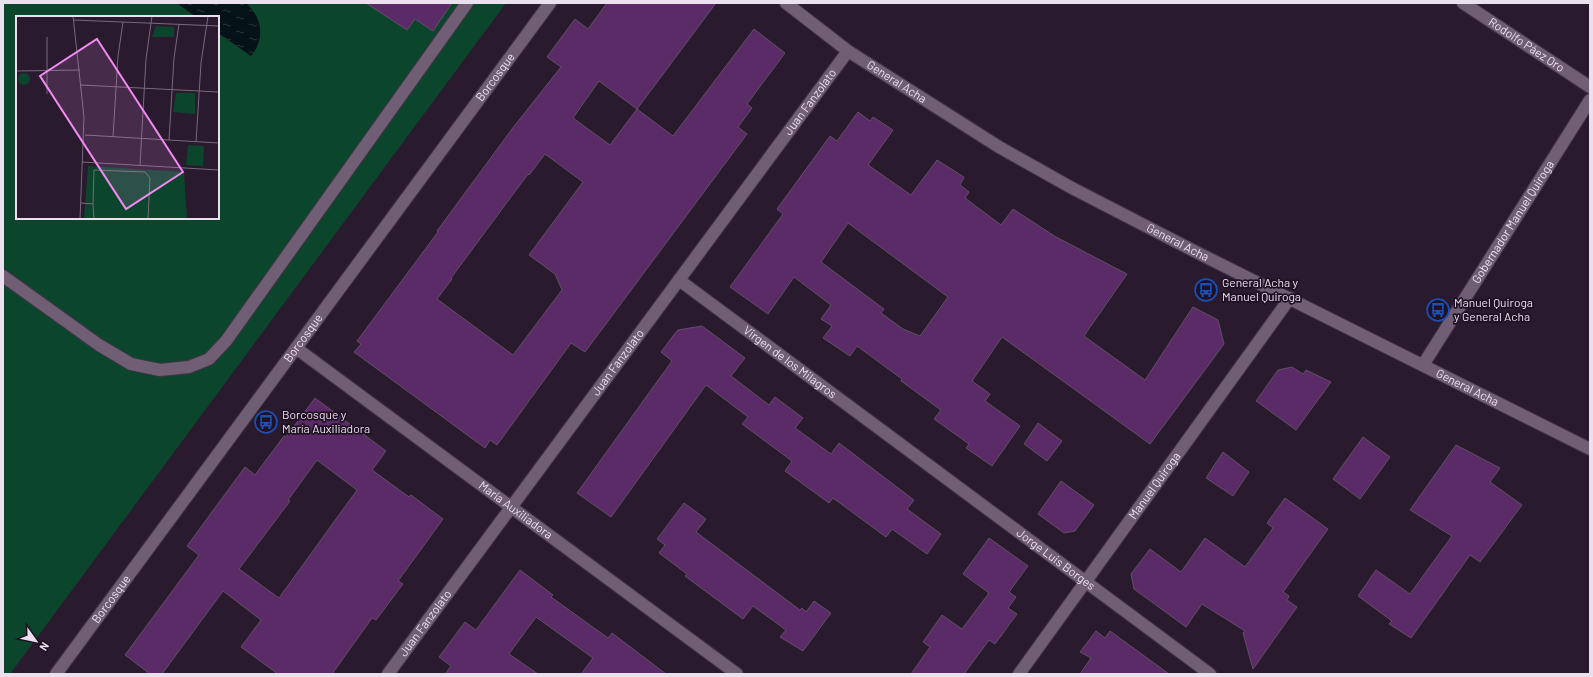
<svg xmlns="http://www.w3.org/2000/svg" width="1593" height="677" font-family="Barlow,sans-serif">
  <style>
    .green { fill: #0b462c; fill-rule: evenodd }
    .water { fill: url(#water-ripples) }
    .building { fill: #5a2b66; stroke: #614f66; fill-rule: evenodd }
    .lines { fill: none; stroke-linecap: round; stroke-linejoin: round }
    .lane-casing { stroke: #423546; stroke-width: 14 }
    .street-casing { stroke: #423546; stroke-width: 14 }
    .secondary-casing { stroke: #423546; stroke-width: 14 }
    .lane { stroke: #705e75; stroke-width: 12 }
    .street { stroke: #705e75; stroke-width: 12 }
    .secondary { stroke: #705e75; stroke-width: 12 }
    .labels { text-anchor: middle; stroke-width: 3.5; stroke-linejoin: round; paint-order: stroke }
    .street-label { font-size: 12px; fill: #ebe0ee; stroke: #201124 }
    .poi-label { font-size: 12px; fill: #ebe0ee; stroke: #201124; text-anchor: start }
    .inset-road { fill: none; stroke: #77697b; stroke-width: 1 }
    .view { fill: #f38af2; fill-opacity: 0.15; stroke: #f38af2; stroke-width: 2 }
    .inset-edge { fill: none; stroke: #ebe0ee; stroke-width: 2 }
  </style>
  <defs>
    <pattern id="water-ripples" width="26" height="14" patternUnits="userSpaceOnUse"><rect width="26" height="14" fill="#051217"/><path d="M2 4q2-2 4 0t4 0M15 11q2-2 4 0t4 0" fill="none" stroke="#2a3439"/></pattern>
  </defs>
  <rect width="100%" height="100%" fill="#2a1a2e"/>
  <path class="green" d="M 3,3 L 506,3 L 10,674 L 3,674 ZM 17,17 L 218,17 L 218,218 L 17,218 Z"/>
  <path class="water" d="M 179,3 L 246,3 C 263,18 265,39 251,56 L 218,33 L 218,17 L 196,17 L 178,4 Z"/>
  <path class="building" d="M 366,3 L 452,3 L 433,31 L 415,19 L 407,30 Z
    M 607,3 L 716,3 L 637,109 L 673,136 L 754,29 L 785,53 L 747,104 L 752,108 L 738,127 L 747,134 L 585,352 L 571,343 L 497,445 L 490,440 L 485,448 L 354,352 L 361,344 L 357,341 L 438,232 L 437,231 L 512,129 L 561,67 L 547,57 L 558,42 L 575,19 L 588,29 ZM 599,81 L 637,109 L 610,145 L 573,118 ZM 545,154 L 583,182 L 529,255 L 555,274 L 562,290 L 513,355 L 437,299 L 452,279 L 451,278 L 528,174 L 529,175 Z
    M 858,112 L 870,121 L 873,117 L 893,130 L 868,165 L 911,195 L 937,160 L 964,177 L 960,185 L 969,192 L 965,198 L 1001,225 L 1013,209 L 1056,237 L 1127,274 L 1084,336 L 1145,380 L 1193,307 L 1218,320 L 1224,344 L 1150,444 L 1002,337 L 972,381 L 990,394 L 985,401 L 1020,426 L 992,466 L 966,448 L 969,444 L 934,419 L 941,410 L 901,381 L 902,379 L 857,346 L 850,356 L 823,338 L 832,326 L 821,319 L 831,305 L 794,277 L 768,314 L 730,287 L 783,214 L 777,209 L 830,136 L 837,141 ZM 848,223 L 948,297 L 920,336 L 903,329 L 881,313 L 884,309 L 821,262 Z
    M 702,326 L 745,358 L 731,376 L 769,405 L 775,397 L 803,418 L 795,428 L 831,454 L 839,443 L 914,500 L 907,509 L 941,534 L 927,554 L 892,529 L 886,537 L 833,498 L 829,503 L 785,471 L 792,461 L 742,424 L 748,417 L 706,385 L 611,517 L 577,493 L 672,361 L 661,352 L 673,336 L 678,330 Z
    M 1292,367 L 1303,374 L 1306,370 L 1331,382 L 1296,430 L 1256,401 L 1278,370 Z
    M 315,398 L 386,451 L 372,470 L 409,497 L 411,495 L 443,519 L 398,581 L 403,584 L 376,620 L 372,618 L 332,674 L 278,674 L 241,647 L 261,620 L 223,591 L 162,674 L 150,674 L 125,655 L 199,555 L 187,546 L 245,467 L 255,475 L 284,436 L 286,437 ZM 317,460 L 357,490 L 279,598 L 239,569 L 290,501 L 288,500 Z
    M 1038,423 L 1062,441 L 1047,461 L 1024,444 Z
    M 1363,437 L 1390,457 L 1360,499 L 1333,479 Z
    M 1456,445 L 1500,468 L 1490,482 L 1522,505 L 1480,562 L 1470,555 L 1411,638 L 1389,624 L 1392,621 L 1358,596 L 1376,570 L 1410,594 L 1452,536 L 1410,510 Z
    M 1223,452 L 1249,472 L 1233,496 L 1206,478 Z
    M 1061,481 L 1094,505 L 1075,531 L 1064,533 L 1038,514 Z
    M 1285,498 L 1328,529 L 1283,592 L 1289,596 L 1287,600 L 1297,607 L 1253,669 L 1243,633 L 1245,631 L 1202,604 L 1186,627 L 1134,589 L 1131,574 L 1150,549 L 1181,572 L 1205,538 L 1245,567 L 1273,528 L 1267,523 Z
    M 684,503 L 706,519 L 696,532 L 800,610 L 802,608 L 806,612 L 814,601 L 831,613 L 803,651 L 780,637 L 786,630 L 753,606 L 743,619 L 685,576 L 687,574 L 659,553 L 665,545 L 657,539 Z
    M 989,538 L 1028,566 L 1009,592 L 1016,597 L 1008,608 L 1017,614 L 995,644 L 989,640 L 964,674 L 911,674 L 930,647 L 923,642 L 942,615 L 962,629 L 989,593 L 963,574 Z
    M 520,570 L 553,595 L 551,597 L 608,638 L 612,633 L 666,674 L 581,674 L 593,658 L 536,617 L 509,654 L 538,674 L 445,674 L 451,666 L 439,657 L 465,622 L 476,630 Z
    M 1096,631 L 1105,638 L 1110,631 L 1169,674 L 1080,674 L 1091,658 L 1080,652 Z"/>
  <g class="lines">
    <g class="lane-casing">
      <path id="lane" d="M 3,276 L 99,345 L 131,364 L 160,370 L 189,367 L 209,359 L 226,341 L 467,3"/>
    </g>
    <g class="street-casing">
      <g id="street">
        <path id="s1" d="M 1463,3 L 1590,87"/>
        <path id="s2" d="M 679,280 L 1210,674"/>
        <path id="s3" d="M 296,348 L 737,674"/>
        <path id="s4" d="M 1423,365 L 1590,100"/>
        <path id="s5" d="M 56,674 L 550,3"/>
        <path id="s6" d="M 388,674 L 848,51"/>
        <path id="s7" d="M 1019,674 L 1290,298"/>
      </g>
    </g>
    <g class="secondary-casing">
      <g id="secondary">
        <path id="s8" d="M 786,3 L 848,51 L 999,147 L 1072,188 L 1200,254 L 1590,449"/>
      </g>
    </g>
    <use href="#lane" class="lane"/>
    <use href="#street" class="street"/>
    <use href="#secondary" class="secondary"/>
  </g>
  <defs>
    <g id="bus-ring" transform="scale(1.15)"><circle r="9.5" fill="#201124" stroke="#1a4fb4" stroke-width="1.5"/><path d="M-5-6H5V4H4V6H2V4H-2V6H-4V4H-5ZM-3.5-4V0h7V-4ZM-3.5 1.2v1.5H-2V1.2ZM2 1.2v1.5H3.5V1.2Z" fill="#1a4fb4"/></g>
  </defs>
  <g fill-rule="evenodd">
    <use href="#bus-ring" x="1206" y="290"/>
    <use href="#bus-ring" x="1438" y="310"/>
    <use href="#bus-ring" x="266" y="422"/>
  </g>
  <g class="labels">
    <g class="street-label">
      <text dy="4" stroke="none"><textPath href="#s1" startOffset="76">Rodolfo Páez Oro</textPath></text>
      <text dy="4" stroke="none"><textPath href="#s5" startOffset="741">Borcosque</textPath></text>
      <text dy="4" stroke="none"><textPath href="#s8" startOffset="136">General Acha</textPath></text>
      <text dy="4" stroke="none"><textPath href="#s6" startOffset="711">Juan Fanzolato</textPath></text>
      <text dy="4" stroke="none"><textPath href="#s4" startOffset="169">Gobernador Manuel Quiroga</textPath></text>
      <text dy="4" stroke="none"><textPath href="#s8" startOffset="460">General Acha</textPath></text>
      <text dy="4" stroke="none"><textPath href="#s5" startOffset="417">Borcosque</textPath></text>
      <text dy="4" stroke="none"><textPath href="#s6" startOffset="387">Juan Fanzolato</textPath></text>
      <text dy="4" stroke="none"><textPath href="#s2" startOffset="138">Virgen de los Milagros</textPath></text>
      <text dy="4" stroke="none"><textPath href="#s8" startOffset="784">General Acha</textPath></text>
      <text dy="4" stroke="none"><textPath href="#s7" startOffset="232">Manuel Quiroga</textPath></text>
      <text dy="4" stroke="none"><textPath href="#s3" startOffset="273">María Auxiliadora</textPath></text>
      <text dy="4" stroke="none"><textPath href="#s2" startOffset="469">Jorge Luis Borges</textPath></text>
      <text dy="4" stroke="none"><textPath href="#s5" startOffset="93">Borcosque</textPath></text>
      <text dy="4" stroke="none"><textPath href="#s6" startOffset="63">Juan Fanzolato</textPath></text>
    </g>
    <g class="poi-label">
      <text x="1222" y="287">General Acha y<tspan x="1222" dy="14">Manuel Quiroga</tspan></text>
      <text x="1454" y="307">Manuel Quiroga<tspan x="1454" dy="14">y General Acha</tspan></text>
      <text x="282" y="419">Borcosque y<tspan x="282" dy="14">María Auxiliadora</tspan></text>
    </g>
  </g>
  <g transform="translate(16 16)">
    <rect width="203" height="203" fill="#2a1a2e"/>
    <path d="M 140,10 L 158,11 L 158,21 L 136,21 ZM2 63a6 6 0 1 1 12 0a6 6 0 1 1-12 0ZM 160,77 L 179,77 L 179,98 L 157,96 ZM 172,129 L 188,130 L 187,150 L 170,149 ZM 72,150 L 168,156 L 171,203 L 68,203 Z" fill="#0b462c"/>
    <path class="inset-road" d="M 57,0 L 68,101 L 64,203M 58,4 L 203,10M 0,55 L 64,54M 65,69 L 203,76M 31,78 L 31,21M 69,119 L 203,127M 97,121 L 102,40 L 107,6M 153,124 L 158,42 L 163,8M 180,126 L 185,47 L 192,0M 66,146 L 203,154M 124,149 L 130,43 L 136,0M 65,187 L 77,188 L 78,154 L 129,156 L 134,162 L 132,203M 77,188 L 78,203"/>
    <path class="view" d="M 81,23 L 167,156 L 110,193 L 24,60 Z"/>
    <rect width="203" height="203" class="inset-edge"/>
  </g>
  <rect width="1593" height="677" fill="none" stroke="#ebe0ee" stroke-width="8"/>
  <g transform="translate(36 641) rotate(123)" stroke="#201124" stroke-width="3" paint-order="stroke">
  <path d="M0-3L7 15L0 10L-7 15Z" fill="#ebe0ee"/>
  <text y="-6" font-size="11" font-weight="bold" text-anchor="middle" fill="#ebe0ee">N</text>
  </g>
</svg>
